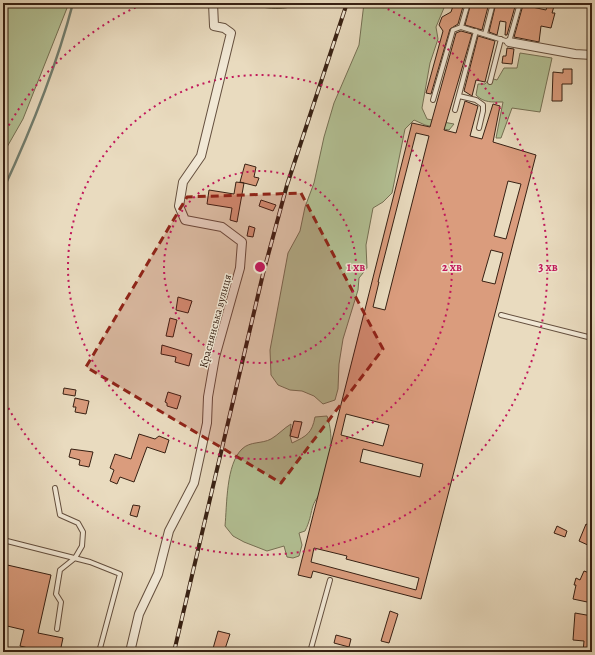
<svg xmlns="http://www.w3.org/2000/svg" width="595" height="655" font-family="Alegreya,serif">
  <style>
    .green { fill: #b3c195; stroke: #757054 }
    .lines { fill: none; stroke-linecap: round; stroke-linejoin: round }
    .stream { stroke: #727e6f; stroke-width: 2.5 }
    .building { fill: #da9c7d; stroke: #372013; fill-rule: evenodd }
    .lane-casing { stroke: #644f3e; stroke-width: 6 }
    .street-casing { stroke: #644f3e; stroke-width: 10 }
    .lane { stroke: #f1e8d5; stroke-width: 4 }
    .street { stroke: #f1e8d5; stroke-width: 8 }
    .rail-casing { stroke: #372013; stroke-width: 4 }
    .rail { stroke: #f1e8d5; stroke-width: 2.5; stroke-dasharray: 8; stroke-linecap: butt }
    .marked { fill: #8f2418; fill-opacity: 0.2; stroke: #8f2418; stroke-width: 3; stroke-dasharray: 8 5; stroke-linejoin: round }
    .ring { fill: none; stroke: #c2185b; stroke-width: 2; stroke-dasharray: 2 4 }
    .labels { text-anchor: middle; stroke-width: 3; stroke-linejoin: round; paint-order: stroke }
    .street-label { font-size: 11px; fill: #372013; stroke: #f1e8d5 }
    .centre { fill: #c2185b; stroke: #f1e8d5; stroke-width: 2 }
    .ring-label { font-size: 12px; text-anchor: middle; font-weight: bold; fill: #c2185b; stroke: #f1e8d5; stroke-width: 3; stroke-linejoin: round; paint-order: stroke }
  </style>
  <rect width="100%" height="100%" fill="#e9dbbf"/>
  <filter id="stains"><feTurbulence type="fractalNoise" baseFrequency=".005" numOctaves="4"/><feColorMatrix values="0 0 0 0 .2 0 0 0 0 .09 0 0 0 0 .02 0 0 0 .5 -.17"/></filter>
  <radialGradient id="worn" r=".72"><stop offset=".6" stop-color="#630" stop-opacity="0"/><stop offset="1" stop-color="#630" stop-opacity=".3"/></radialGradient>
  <path class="green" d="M 3,3 L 69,3 L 23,119 L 3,154 Z
    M 244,3 L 298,3 C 285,13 258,7 244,3 Z
    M 364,3 L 446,3 L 436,27 L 438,39 L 430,63 L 422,108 L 427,119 L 454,124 L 449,130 L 425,125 L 414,120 L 405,129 L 392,193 L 383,202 L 373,208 L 366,245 L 367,268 L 359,278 L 358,290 L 343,339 L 339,364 L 338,389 L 335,400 L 323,404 L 314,396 L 302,391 L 290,390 L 278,385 L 271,375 L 270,350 L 288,253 L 300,231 L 305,207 L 314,183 L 324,137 L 334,103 L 359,45 Z
    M 520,53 L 552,58 L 540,112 L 512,108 L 501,138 L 496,138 L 503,102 C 492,102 484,103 476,95 L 478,84 L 485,84 L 490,78 L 497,80 L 504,68 L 517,68 Z
    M 327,416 C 335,438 329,464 327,487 C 307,505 315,511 305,531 L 299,533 L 302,545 L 299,556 L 293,558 L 287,557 L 284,546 L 267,551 L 244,542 L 233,536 L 225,526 C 227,505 226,464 242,449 C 250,441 262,444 271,439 C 278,435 284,428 291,424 L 290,436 L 292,443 C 307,436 312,433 315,417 Z"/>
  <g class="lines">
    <path class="stream" d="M 3,190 C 31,130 56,68 73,3"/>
  </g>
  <path class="building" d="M 454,3 L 464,3 L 458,24 L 450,29 L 431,94 L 426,93 L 443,31 L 439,25 L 442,17 L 451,12 Z
    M 471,3 L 489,3 L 482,30 L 465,25 Z
    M 496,3 L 516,3 L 507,35 L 505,35 L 506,22 L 500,21 L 497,35 L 489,32 Z
    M 548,3 L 555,3 L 552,13 L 555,13 L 551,28 L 541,26 L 539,42 L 514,37 L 523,5 L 546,10 Z
    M 461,31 L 472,34 L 444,130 L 456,133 L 465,101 L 478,106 L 470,136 L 482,139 L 493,104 L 500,106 L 493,142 L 536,155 L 421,599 L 313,571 L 311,578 L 298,575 L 412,123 L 430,127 L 456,33 ZM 416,133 L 429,136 L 385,310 L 373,307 L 379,282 L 378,282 ZM 508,181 L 521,184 L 506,239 L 494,236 ZM 491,250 L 503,253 L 495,284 L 482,281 ZM 346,414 L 389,425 L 383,446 L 341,435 ZM 363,449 L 423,464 L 420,477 L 360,462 ZM 314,548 L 347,556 L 346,559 L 419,578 L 416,590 L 311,562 Z
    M 478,36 L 495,41 L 485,82 L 476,80 L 472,96 L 464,91 Z
    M 507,48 L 514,49 L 512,64 L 502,63 L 503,56 L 506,56 Z
    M 563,69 L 572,69 L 572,84 L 562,84 L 562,101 L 552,101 L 553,72 L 563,73 Z
    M 245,164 L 256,167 L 254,177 L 259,178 L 256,186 L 240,182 Z
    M 236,182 L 244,183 L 237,222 L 230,220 L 232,208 L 207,204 L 209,190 L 234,194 Z
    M 261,200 L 276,205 L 273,211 L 259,206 Z
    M 249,226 L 255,228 L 253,237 L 247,236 Z
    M 178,297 L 192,301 L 188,313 L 176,310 Z
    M 170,318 L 177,320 L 173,337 L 166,336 Z
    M 162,345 L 192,354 L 189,366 L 175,362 L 176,357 L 161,354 Z
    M 64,388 L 76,390 L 75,396 L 63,394 Z
    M 168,392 L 181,396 L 177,409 L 167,406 L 167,403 L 165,402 Z
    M 75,398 L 89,401 L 86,414 L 75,412 L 76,407 L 73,407 Z
    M 294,421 L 302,422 L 298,438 L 290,436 Z
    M 139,434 L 155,439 L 159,436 L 169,440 L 165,453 L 147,447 L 134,482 L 120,477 L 117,484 L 110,481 L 114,470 L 110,468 L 115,454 L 131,459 Z
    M 71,449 L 93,452 L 89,467 L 79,465 L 80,460 L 69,457 Z
    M 133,505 L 140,506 L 137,517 L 130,515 Z
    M 586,524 L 592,527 L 592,542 L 590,546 L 579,541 Z
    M 557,526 L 567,531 L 565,537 L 554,533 Z
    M 3,564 L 51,575 L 38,633 L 63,638 L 60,652 L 45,652 L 20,646 L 24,630 L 3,625 Z
    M 584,571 L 592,574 L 592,603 L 573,599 L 576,585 L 574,585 L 576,578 L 580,580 Z
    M 390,611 L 398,614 L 389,643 L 381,641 Z
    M 575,613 L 592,616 L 592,652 L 583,652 L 584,641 L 573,640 Z
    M 218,631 L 230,634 L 224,652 L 212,652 Z
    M 336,635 L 351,639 L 349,647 L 334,643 Z"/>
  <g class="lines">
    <g class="lane-casing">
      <path id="lane" d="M 461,27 L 509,42 L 520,3
        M 485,34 L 493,3
        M 490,82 L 501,39
        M 459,96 L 476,100 L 483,105 L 483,111 L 479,128
        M 433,100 L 453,30 L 461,27 L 468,3
        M 455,110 L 476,31
        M 501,315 L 592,338
        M 55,488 L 60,515 L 78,523 L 83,532 L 82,546 L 75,558 L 60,570 L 56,594 L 61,602 L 57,629
        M 3,540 L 90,562 L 120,574 L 99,652
        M 310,652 L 330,580"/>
    </g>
    <g class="street-casing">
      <path id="street" d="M 509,42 L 575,54 L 592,55
        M 130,652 L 139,614 L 158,574 L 169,531 L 194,483 L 207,423 L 208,397 L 215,357 L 240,268 L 242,242 L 222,227 L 185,220 L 179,206 L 183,182 L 201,156 L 231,33 L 224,28 L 214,26 L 213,3"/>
    </g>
    <use href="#lane" class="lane"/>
    <use href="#street" class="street"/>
    <g class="rail-casing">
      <path id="rail" d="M 174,652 L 263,274 L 287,185 L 347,3"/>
    </g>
    <use href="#rail" class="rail"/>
  </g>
  <path class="marked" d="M 301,193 L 383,349 L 281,483 L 86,367 L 187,197 Z"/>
  <g class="ring">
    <circle cx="260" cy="267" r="96"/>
    <circle cx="260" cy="267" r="192"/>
    <path d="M3 136A288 288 0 0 1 143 4M377 4A288 288 0 1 1 3 398"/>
  </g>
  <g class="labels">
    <g class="street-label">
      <text transform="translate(215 321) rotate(-75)" y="4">Краснянська вулиця</text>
    </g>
  </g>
  <circle cx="260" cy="267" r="6" class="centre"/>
  <g class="ring-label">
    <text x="356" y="271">1 хв</text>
    <text x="452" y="271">2 хв</text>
    <text x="548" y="271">3 хв</text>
  </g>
  <rect width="595" height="655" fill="none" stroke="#e9dbbf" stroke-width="16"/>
  <rect x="4" y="4" width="587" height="647" fill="none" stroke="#372013" stroke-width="2"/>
  <rect x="8" y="8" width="579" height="639" fill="none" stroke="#372013"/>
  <rect width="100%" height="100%" filter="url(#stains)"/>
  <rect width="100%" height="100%" fill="url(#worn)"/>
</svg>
